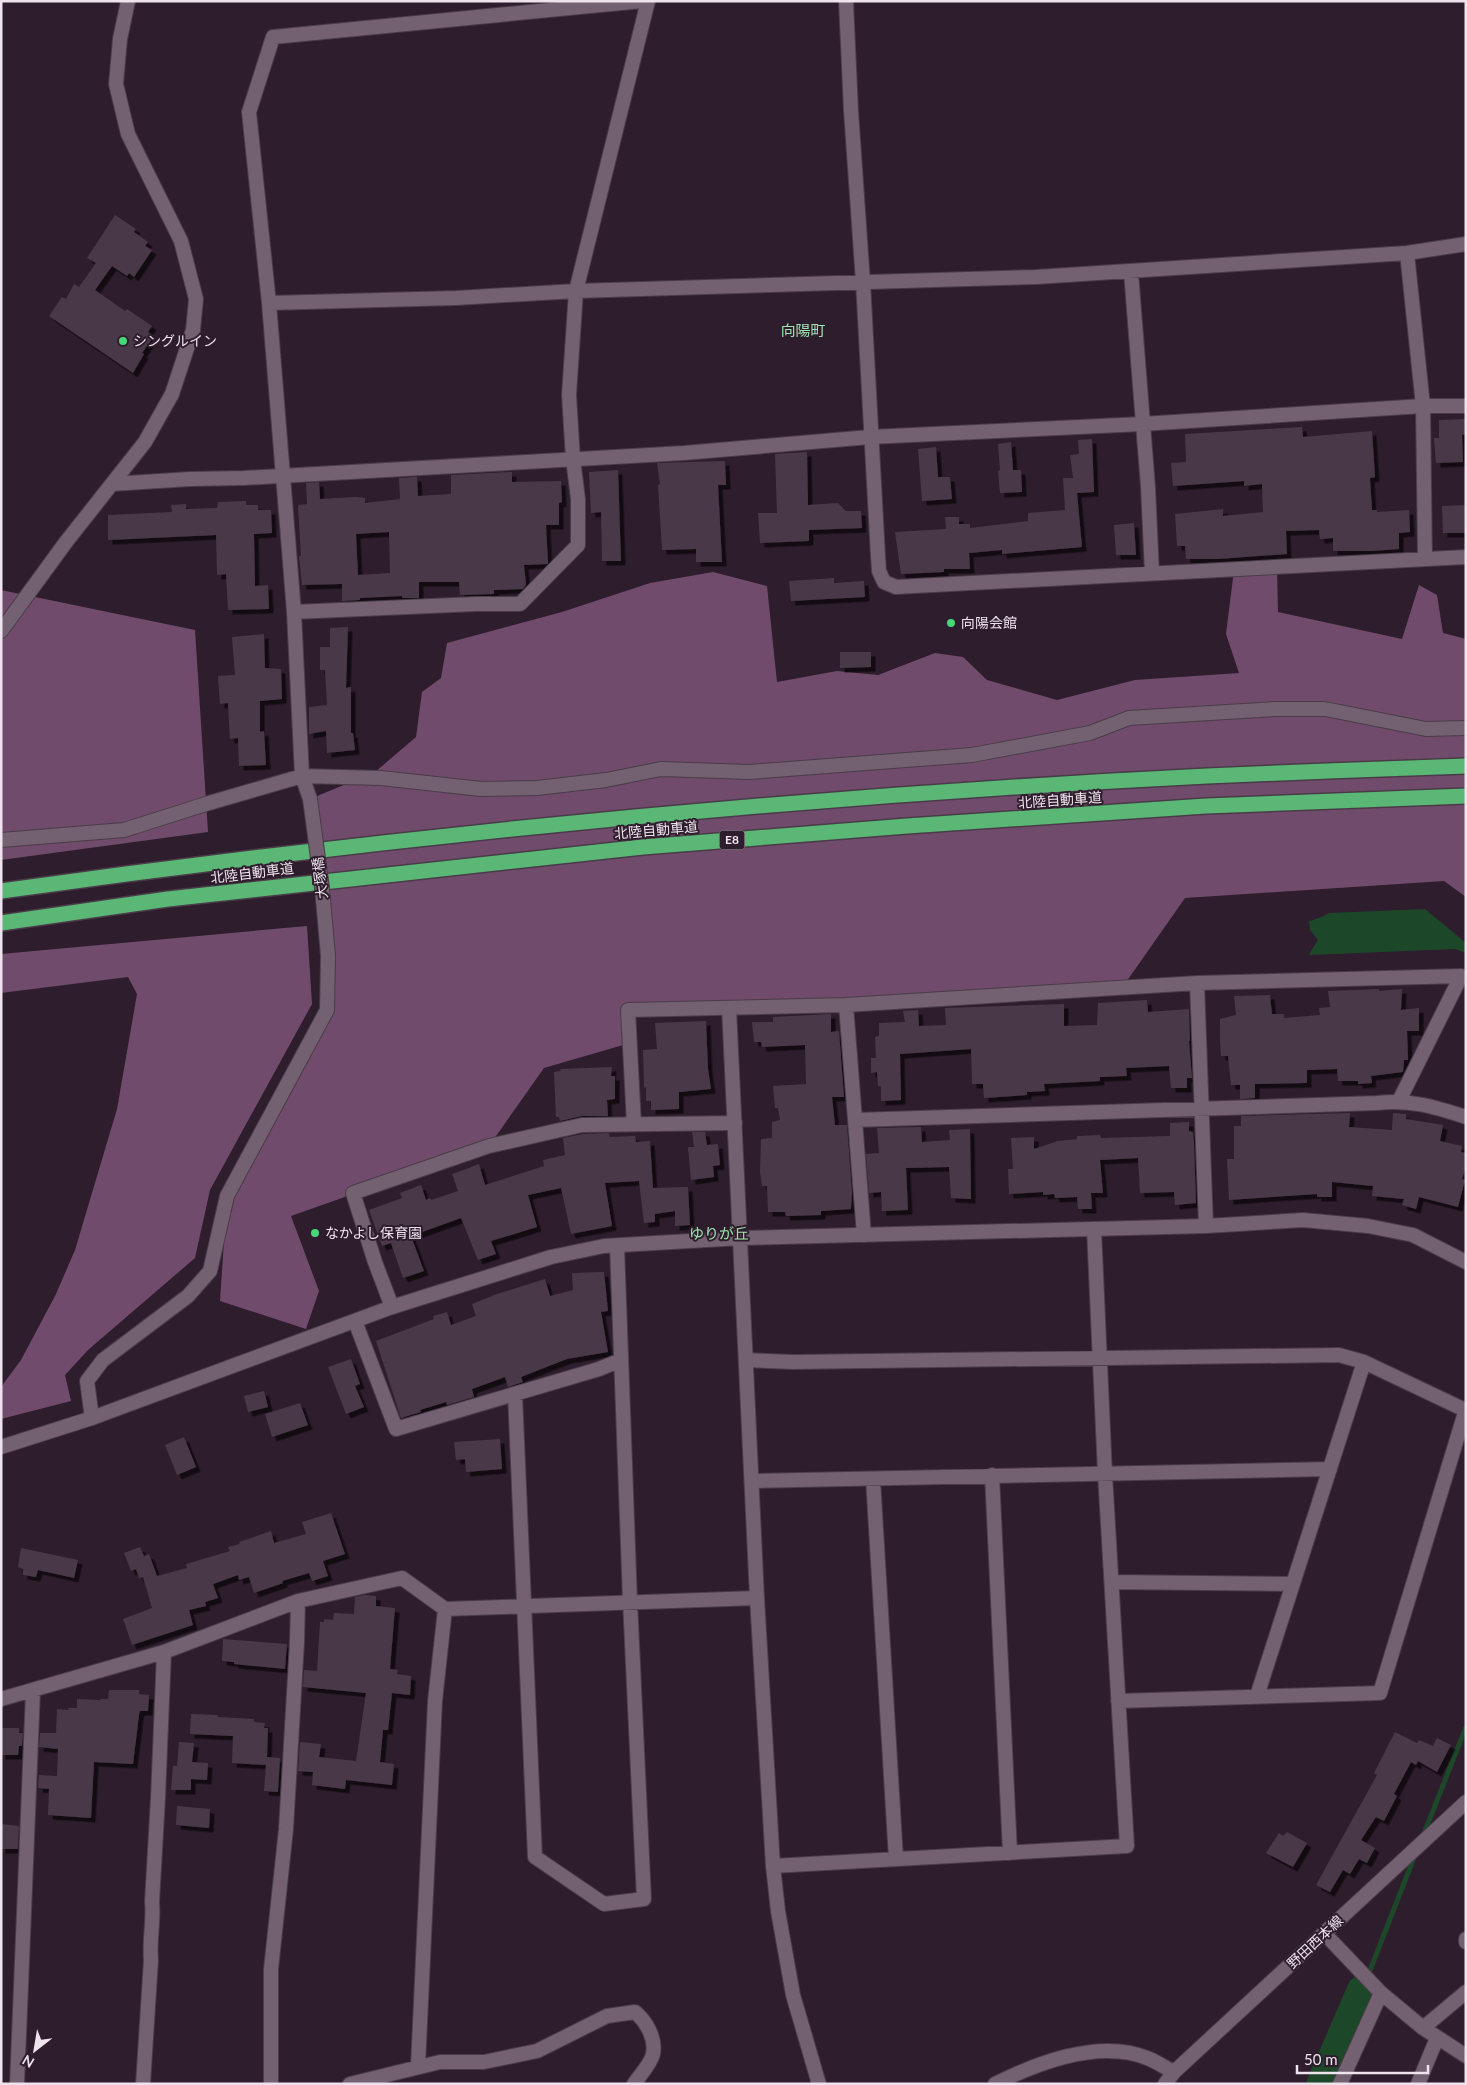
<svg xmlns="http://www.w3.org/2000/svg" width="1467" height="2085" font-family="Lato,'Noto Sans JP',sans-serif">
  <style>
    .forest { fill: #714b6c }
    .water { fill: #1c4729 }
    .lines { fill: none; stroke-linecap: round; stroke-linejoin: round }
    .stream { stroke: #1c4729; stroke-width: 5 }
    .river { stroke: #1c4729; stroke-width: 31 }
    .building { fill: #4a3847; fill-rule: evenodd; filter: url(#shadow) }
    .minor-casing { stroke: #493c48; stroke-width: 16 }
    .tertiary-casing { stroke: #493c48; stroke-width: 16 }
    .secondary-casing { stroke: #493c48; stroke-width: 16 }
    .motorway-casing { stroke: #493c48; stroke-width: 18 }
    .minor { stroke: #736070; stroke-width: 14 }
    .tertiary { stroke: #736070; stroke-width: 14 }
    .secondary { stroke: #736070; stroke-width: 14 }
    .motorway { stroke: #5ab775; stroke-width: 15 }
    .minor-bridge-casing { stroke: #493c48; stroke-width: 16; stroke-linecap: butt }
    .minor-bridge { stroke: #736070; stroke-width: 14 }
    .poi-dot { fill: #46d779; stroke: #2e1d2c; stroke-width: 2 }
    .labels { text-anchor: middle; stroke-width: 4; stroke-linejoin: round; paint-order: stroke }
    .shield { fill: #2e1d2c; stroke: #b5a8b3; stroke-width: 1 }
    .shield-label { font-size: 12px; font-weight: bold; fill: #efe3ed }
    .poi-label { font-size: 14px; fill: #efe3ed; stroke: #2e1d2c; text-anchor: start }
    .street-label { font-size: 14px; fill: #efe3ed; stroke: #2e1d2c }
    .neighbourhood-label { font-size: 15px; fill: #9ee3af; stroke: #2e1d2c }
  </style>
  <defs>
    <filter id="shadow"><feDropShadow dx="4.5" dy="4.5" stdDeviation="0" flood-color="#0009"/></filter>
  </defs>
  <rect width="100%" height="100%" fill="#2e1d2c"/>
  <path class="forest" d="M 1277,567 L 1278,612 L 1402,639 L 1419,585 L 1437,595 L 1443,633 L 1466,639 L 1466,897 L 1444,881 L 1185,898 L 1122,988 L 628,1010 L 630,1043 L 544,1068 L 489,1146 L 291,1216 L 319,1291 L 306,1329 L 220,1301 L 227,1196 L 327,1010 L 310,799 L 375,772 L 416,737 L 422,692 L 441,678 L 447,643 L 562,612 L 650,583 L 713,572 L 767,586 L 777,682 L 837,671 L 878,675 L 935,653 L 963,657 L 987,680 L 1057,700 L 1135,680 L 1239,673 L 1226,634 L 1234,570 Z
    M 1,590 L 195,630 L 208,832 L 1,860 Z
    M 307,926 L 312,1004 L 210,1190 L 195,1258 L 88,1350 L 65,1375 L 71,1401 L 1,1419 L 1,1387 L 21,1360 L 56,1294 L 75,1250 L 117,1109 L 137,994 L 128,977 L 1,993 L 1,954 Z"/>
  <path class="water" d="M 1425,909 L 1466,943 L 1466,953 L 1455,949 L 1311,955 L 1309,954 L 1318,940 L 1310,930 L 1309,921 L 1322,917 L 1329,913 Z"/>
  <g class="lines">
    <path class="stream" d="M 1423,1836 L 1466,1727
      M 1362,1991 L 1415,1855"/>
    <path class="river" d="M 1322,2084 L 1362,1991"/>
  </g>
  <path class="building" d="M 115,215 L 136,229 L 134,232 L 148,242 L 145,246 L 152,250 L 134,277 L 129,273 L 127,276 L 112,266 L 95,290 L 125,311 L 127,309 L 152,326 L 148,332 L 154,336 L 142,353 L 144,354 L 133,373 L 49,316 L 62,297 L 66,299 L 74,284 L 79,287 L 96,263 L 87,258 Z
    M 1466,419 L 1466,434 L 1462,435 L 1463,462 L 1436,463 L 1434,438 L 1439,438 L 1439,420 Z
    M 1302,427 L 1303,437 L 1372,431 L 1375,477 L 1370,478 L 1372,510 L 1377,510 L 1377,512 L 1409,510 L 1410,532 L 1399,533 L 1399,549 L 1371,551 L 1333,551 L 1333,538 L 1320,539 L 1319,530 L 1286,531 L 1287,554 L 1218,559 L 1186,559 L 1185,546 L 1177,546 L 1175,514 L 1223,509 L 1223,516 L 1263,512 L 1262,484 L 1244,486 L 1244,481 L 1173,486 L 1171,463 L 1186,462 L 1185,434 Z
    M 1092,439 L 1094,492 L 1077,493 L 1082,547 L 1002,554 L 1002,550 L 969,553 L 970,569 L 944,569 L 944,572 L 901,574 L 895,532 L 946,529 L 945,517 L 959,517 L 959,524 L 970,524 L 970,528 L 1028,521 L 1028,513 L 1065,510 L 1063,478 L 1073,478 L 1070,455 L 1079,454 L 1078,440 Z
    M 1011,442 L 1013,470 L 1021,470 L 1022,492 L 1000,493 L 998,471 L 1000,470 L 998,444 Z
    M 936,447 L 938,477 L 950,477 L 952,499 L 922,501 L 918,449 Z
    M 807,452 L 808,505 L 838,503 L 846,511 L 861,511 L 862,528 L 809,530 L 809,541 L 760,543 L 758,513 L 777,513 L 775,454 Z
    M 725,461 L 726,485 L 718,485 L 722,562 L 696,562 L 696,549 L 662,550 L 658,485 L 660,484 L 657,463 Z
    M 618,470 L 621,561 L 602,561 L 601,512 L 591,513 L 589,472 Z
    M 512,472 L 512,482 L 561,481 L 562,502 L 559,503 L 559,525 L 546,525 L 548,564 L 524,565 L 526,585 L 523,589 L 494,590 L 494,594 L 460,595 L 459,582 L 419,582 L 419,598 L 402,598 L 402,596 L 360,598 L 360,600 L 342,601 L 342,584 L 302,585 L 299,556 L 301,556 L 298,505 L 307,504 L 306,483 L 319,482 L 320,499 L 356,497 L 365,498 L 365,503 L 400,499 L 399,478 L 417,477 L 418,496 L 451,494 L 451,475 ZM 389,532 L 390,573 L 358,575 L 356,534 Z
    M 246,501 L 246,505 L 258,505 L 258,510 L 271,510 L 272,533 L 254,534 L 255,586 L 268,585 L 269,609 L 228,610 L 226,574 L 217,575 L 216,535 L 108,540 L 108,515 L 172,512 L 171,505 L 186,504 L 186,509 L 217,508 L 218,502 Z
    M 1466,505 L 1466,533 L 1443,533 L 1442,506 Z
    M 1134,523 L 1136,555 L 1116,555 L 1114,525 Z
    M 834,578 L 834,583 L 864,581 L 865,597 L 791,601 L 789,581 Z
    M 348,627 L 346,688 L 351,687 L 351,733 L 353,733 L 355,750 L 327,753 L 326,731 L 309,734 L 309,707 L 327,705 L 325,670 L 320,670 L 320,647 L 330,647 L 330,628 Z
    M 264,634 L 265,668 L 281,669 L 282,699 L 260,701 L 260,732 L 264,731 L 266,765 L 239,766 L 238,738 L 230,739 L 228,703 L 220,704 L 218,676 L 235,675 L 232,637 Z
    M 840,652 L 871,652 L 871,667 L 840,668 Z
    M 1379,989 L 1379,991 L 1402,989 L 1401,1010 L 1419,1008 L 1419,1031 L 1407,1031 L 1408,1060 L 1404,1060 L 1403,1072 L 1371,1076 L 1372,1083 L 1358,1084 L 1358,1081 L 1338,1081 L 1337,1069 L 1307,1070 L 1307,1083 L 1255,1084 L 1255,1098 L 1240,1099 L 1240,1085 L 1231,1085 L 1228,1056 L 1221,1056 L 1220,1041 L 1220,1019 L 1236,1015 L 1234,996 L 1270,995 L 1272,1014 L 1284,1014 L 1284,1018 L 1320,1015 L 1319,1008 L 1330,1007 L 1328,991 Z
    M 1147,1000 L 1148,1012 L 1189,1009 L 1190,1041 L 1189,1041 L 1192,1078 L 1187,1078 L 1187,1088 L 1171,1088 L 1169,1066 L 1126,1068 L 1127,1076 L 1100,1077 L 1100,1081 L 1044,1084 L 1045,1091 L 1027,1092 L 1027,1095 L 984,1098 L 983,1084 L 972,1084 L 971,1049 L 900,1054 L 901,1100 L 881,1101 L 881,1086 L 878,1086 L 877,1072 L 871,1073 L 871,1058 L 876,1058 L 875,1037 L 879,1036 L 879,1023 L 905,1022 L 903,1011 L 918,1010 L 919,1026 L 946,1025 L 945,1008 L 1064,1004 L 1064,1026 L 1097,1025 L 1098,1003 Z
    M 831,1014 L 831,1032 L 839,1031 L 844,1097 L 832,1097 L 835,1125 L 847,1125 L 852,1193 L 851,1209 L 821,1211 L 821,1215 L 786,1216 L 785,1212 L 768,1212 L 767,1186 L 762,1186 L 760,1172 L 761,1139 L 772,1138 L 772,1122 L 780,1120 L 778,1108 L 775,1108 L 773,1086 L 806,1084 L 805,1045 L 762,1047 L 761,1042 L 754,1042 L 752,1022 L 773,1022 L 773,1017 Z
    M 706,1021 L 708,1069 L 711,1089 L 679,1092 L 679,1109 L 651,1110 L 651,1101 L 646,1101 L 646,1087 L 644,1088 L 643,1050 L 657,1049 L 655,1023 Z
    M 612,1067 L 611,1076 L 615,1076 L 615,1099 L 607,1100 L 608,1116 L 582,1116 L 560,1121 L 559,1117 L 556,1117 L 554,1072 L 561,1071 L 560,1069 Z
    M 1350,1113 L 1349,1127 L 1392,1130 L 1393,1113 L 1406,1114 L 1406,1119 L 1443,1125 L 1440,1141 L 1462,1146 L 1461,1152 L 1466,1153 L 1466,1166 L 1462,1179 L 1465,1180 L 1458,1207 L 1419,1197 L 1416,1209 L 1402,1205 L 1404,1199 L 1372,1196 L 1373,1186 L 1332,1182 L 1332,1197 L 1317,1197 L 1317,1194 L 1229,1200 L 1227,1159 L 1234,1159 L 1234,1126 L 1241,1126 L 1241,1116 Z
    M 1189,1122 L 1189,1131 L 1193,1132 L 1194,1143 L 1196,1203 L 1175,1205 L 1174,1192 L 1140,1193 L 1138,1158 L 1100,1160 L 1103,1193 L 1091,1193 L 1092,1209 L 1078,1209 L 1077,1197 L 1055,1198 L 1054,1194 L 1043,1195 L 1043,1192 L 1009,1194 L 1008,1169 L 1013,1169 L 1011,1138 L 1034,1137 L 1034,1149 L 1058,1141 L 1077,1139 L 1077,1136 L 1100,1135 L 1101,1138 L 1170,1136 L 1170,1123 Z
    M 921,1127 L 922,1142 L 950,1140 L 949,1130 L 970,1129 L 971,1199 L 951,1198 L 949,1167 L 906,1168 L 908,1210 L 882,1211 L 881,1192 L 869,1193 L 866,1154 L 879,1153 L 877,1128 Z
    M 692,1132 L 705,1132 L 707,1145 L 718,1144 L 720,1165 L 713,1166 L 714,1177 L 691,1180 L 688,1147 L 694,1147 Z
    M 609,1133 L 610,1137 L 635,1136 L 636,1142 L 650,1141 L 653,1188 L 688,1187 L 690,1225 L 675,1226 L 675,1211 L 655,1214 L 655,1222 L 644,1223 L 639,1181 L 605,1183 L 612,1226 L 571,1234 L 561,1188 L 528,1195 L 537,1227 L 491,1241 L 496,1254 L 478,1260 L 461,1218 L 411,1236 L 424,1271 L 403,1278 L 391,1243 L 382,1246 L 369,1210 L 402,1198 L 400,1193 L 421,1185 L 426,1200 L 430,1198 L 431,1200 L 458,1191 L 452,1174 L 466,1169 L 479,1164 L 485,1185 L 544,1166 L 543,1160 L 565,1155 L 563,1138 L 583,1134 Z
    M 604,1272 L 608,1311 L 601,1312 L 608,1352 L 567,1359 L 521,1377 L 523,1382 L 508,1387 L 505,1377 L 472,1389 L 474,1397 L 447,1405 L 446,1402 L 420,1410 L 421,1412 L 401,1418 L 376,1341 L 434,1319 L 433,1316 L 447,1312 L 451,1325 L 476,1316 L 472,1304 L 497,1294 L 545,1279 L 550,1296 L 573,1290 L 572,1273 Z
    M 351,1359 L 360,1384 L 355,1386 L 364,1407 L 346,1414 L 328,1367 Z
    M 264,1391 L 268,1407 L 248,1412 L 244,1396 Z
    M 300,1403 L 308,1425 L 272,1437 L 265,1414 Z
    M 184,1437 L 196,1467 L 177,1475 L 165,1445 Z
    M 500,1439 L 502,1469 L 466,1472 L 465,1459 L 456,1460 L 454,1442 Z
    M 331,1513 L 345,1554 L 323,1561 L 328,1576 L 312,1581 L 309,1573 L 282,1581 L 283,1583 L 254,1593 L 249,1577 L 239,1580 L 238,1575 L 213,1584 L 218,1598 L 205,1602 L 206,1606 L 189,1610 L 193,1625 L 132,1645 L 123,1619 L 152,1608 L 143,1577 L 139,1578 L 136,1569 L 131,1571 L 124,1553 L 140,1547 L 144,1556 L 149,1554 L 157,1576 L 187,1568 L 186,1564 L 230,1551 L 228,1547 L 240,1544 L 239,1542 L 271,1531 L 274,1543 L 306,1534 L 302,1522 Z
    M 21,1548 L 78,1560 L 74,1578 L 38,1570 L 36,1577 L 23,1575 L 23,1569 L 18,1567 Z
    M 365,1595 L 376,1596 L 376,1606 L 395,1608 L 390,1669 L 398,1670 L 397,1674 L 411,1676 L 410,1695 L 392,1693 L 388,1730 L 383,1730 L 380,1762 L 394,1764 L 392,1785 L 346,1780 L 345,1789 L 312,1785 L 313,1772 L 298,1771 L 300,1742 L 321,1744 L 319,1757 L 356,1761 L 366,1693 L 303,1687 L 304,1670 L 317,1671 L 320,1622 L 324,1622 L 324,1619 L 333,1620 L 334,1613 L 354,1614 L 355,1597 Z
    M 223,1639 L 287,1644 L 285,1669 L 234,1664 L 234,1662 L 222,1661 Z
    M 109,1690 L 139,1690 L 139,1694 L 149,1695 L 148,1711 L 140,1711 L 139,1715 L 133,1764 L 94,1762 L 91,1818 L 48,1815 L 49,1789 L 38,1788 L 39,1775 L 57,1776 L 58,1749 L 39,1747 L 40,1733 L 56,1733 L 57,1709 L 69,1710 L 68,1708 L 77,1708 L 77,1699 L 100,1700 L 101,1699 L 108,1699 Z
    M 191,1714 L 218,1715 L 218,1717 L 254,1719 L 254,1722 L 265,1723 L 264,1728 L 268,1728 L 267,1757 L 280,1758 L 278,1792 L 264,1791 L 266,1765 L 232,1763 L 233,1736 L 190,1734 Z
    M 1,1728 L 19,1728 L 19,1733 L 23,1733 L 22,1746 L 19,1746 L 18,1755 L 1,1755 Z
    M 1395,1732 L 1417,1743 L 1419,1740 L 1433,1746 L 1437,1738 L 1451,1745 L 1437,1772 L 1418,1761 L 1416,1765 L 1411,1762 L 1394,1794 L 1397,1796 L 1384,1821 L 1376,1817 L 1361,1840 L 1375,1848 L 1367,1863 L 1359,1859 L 1350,1874 L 1343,1870 L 1330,1892 L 1316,1885 L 1377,1775 L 1374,1773 Z
    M 179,1742 L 194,1743 L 192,1762 L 208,1763 L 207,1780 L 191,1779 L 191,1790 L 171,1790 L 173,1766 L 177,1766 Z
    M 177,1806 L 210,1809 L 209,1828 L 176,1825 Z
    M 1,1824 L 19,1826 L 18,1849 L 1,1849 Z
    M 1287,1832 L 1307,1843 L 1293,1867 L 1266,1853 L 1279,1833 L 1283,1836 Z"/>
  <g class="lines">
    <g class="minor-casing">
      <path id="minor" d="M 846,1 L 851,111 L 863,282 L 878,556 L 879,571 L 884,582 L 896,587 L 1466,557
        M 1407,253 L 1423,406 L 1425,559
        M 1131,272 L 1148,487 L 1152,573
        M 269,303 L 456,298 L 576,291 L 1036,277 L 1407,253 L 1466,244
        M 294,612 L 476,604 L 520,604 L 578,545 L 578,499 L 573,459 L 569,395 L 576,291 L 648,1
        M 310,799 L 302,776 L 294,612 L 269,303 L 249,112 L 273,37 L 642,1
        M 1,840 L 124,830 L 209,803 L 302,776 L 381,778 L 481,789 L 537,788 L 606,780 L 661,769 L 749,772 L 972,755 L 1090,733 L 1129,718 L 1275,709 L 1325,709 L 1426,729 L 1466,728
        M 1197,983 L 1206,1226
        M 846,1005 L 864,1235
        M 856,1120 L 1377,1103 C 1410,1099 1435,1107 1466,1117
        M 634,1124 L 628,1010 L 846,1005 L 1197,983 L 1461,976 L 1399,1101
        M 392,1307 L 375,1262 L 353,1193 L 489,1146 L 582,1125 L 735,1123
        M 355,1321 L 396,1429 L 599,1369 L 621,1360
        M 746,1360 L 793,1362 L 1339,1355 L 1364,1362 L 1465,1410
        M 515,1394 L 535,1857 L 604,1904 L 644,1899 L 630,1601 L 617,1246
        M 92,1418 L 87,1381 L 103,1360 L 188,1296 L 210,1271 L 227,1196 L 327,1010 L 328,956
        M 992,1475 L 1010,1853
        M 873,1479 L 896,1859
        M 752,1481 L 1330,1469
        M 1112,1582 L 1292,1584
        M 1257,1696 L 1364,1362
        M 1,1699 L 164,1652 L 298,1601 L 402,1578 L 445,1609 L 757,1598
        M 1118,1701 L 1380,1693 L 1466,1409
        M 773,1866 L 1127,1846 L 1105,1474 L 1094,1229
        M 1324,1933 L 1381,1993 L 1423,2028 L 1466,2056
        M 1466,1939 L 1466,1942
        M 1423,2028 L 1466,1992
        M 418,2066 L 435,1701 L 445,1609
        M 17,2084 L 33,1691
        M 143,2084 L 151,1960 C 149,1940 154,1921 152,1902 L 158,1798 L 164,1652
        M 271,2084 L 271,1969 L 286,1829 L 297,1642 L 298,1601
        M 350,2084 L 440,2062 L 484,2062 L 537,2051 L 607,2016 L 635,2012 C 647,2022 656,2039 653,2054 C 651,2064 639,2076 634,2084
        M 1340,2084 L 1381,1993
        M 1418,2084 L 1437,2038"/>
    </g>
    <g class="tertiary-casing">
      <path id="tertiary" d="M 112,484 L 190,479 L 244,478 L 684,453 L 870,437 L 1142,424 L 1423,406 L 1466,406
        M 1,631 L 66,542 L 145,442 L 172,394 L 193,330 L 196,299 L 181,241 L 128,134 L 116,84 L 120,39 L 128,1
        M 729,1008 L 757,1598 L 773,1866 L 778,1911 L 793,1995 L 819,2084
        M 1,1447 L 92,1418 L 392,1307 L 551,1257 L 604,1246 L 741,1238 L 1206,1226 L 1303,1220 L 1368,1226 L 1413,1235 L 1466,1262
        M 995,2084 C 1039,2062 1099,2039 1147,2058 C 1156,2061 1165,2068 1174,2072"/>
    </g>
    <g class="secondary-casing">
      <path id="secondary" d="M 1165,2084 L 1174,2072 L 1466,1802"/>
    </g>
    <g class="motorway-casing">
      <path id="motorway" d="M 1,891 C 401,835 804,796 1207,776 C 1293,772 1380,769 1466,766
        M 1,923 L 168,899 L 643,847 L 907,826 L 1206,806 L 1466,796"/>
    </g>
    <use href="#minor" class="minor"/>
    <use href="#tertiary" class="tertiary"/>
    <use href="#secondary" class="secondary"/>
    <use href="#motorway" class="motorway"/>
    <g class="minor-bridge-casing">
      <path id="minor-bridge" d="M 310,799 L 322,888 L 328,956"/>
    </g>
    <use href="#minor-bridge" class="minor-bridge"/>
  </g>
  <g class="poi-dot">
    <circle cx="123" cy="341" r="5"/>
    <circle cx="951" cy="623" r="5"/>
    <circle cx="315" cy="1233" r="5"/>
  </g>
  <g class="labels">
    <rect class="shield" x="719.5" y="830.5" width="25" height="19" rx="4"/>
    <g class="shield-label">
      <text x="732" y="844">E8</text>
    </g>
    <g class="poi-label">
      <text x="133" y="346">シングルイン</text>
      <text x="961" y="628">向陽会館</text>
      <text x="325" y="1238">なかよし保育園</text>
    </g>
    <g class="street-label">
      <text transform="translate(1060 800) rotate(-4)" y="5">北陸自動車道</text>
      <text transform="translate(656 830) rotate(-5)" y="5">北陸自動車道</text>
      <text transform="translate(252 873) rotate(-7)" y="5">北陸自動車道</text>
      <text transform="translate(320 878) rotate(-97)" y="5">大塚橋</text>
      <text transform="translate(1315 1942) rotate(-43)" y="5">野田西本線</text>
    </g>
    <g class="neighbourhood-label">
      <text x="803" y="336">向陽町</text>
      <text x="719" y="1239">ゆりが丘</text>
    </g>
  </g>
  <rect width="1467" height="2085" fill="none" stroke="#efe3ed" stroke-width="5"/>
  <g transform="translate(35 2050) rotate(211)" stroke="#2e1d2c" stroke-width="4" paint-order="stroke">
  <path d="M0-4L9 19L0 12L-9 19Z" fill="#efe3ed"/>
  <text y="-8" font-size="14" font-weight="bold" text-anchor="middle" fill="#efe3ed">N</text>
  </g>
  <path d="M1297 2065v8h131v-8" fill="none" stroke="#efe3ed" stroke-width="2.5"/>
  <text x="1304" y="2065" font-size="15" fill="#efe3ed" stroke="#2e1d2c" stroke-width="4" paint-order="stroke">50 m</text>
</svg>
